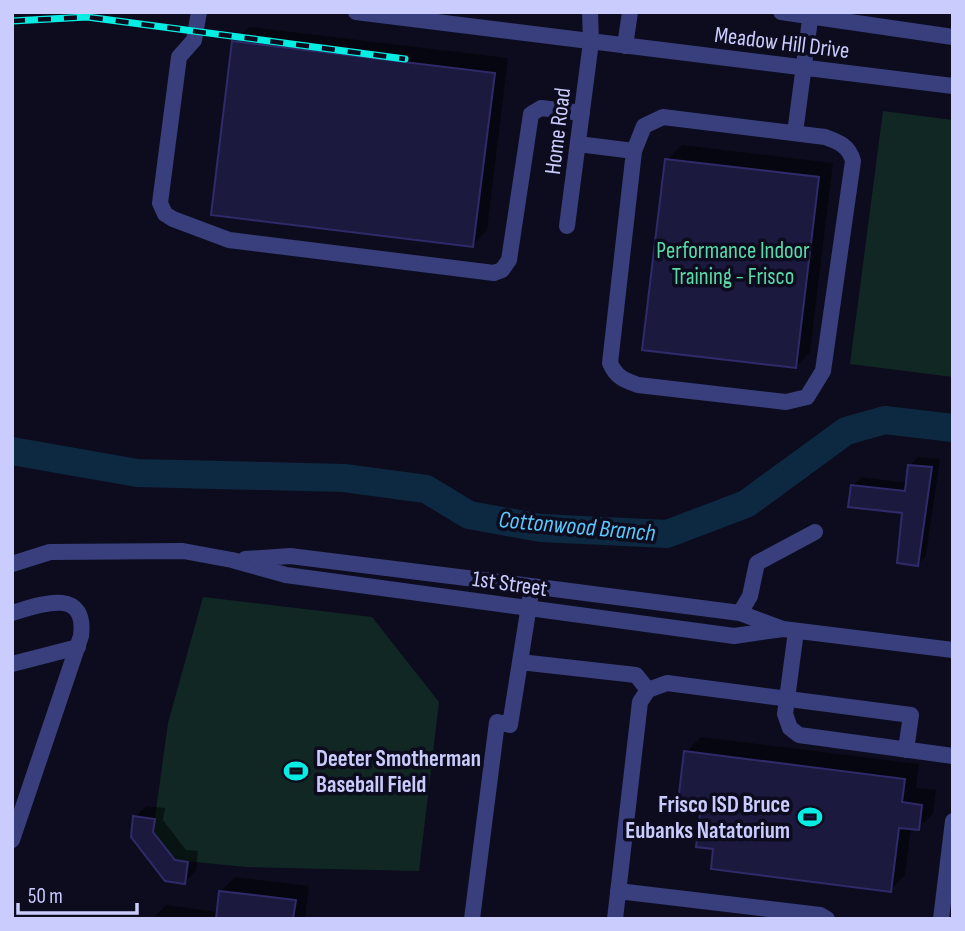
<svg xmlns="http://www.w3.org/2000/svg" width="965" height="931" font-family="'Sofia Sans Condensed',sans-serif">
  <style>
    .green { fill: #102723 }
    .shadow { fill: #0007 }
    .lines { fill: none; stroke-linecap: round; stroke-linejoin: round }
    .river { stroke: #0d2941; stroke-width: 28 }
    .building { fill: #1b193e; stroke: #2f2b6a; stroke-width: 2 }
    .minor { stroke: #383f7c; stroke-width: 16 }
    .rail-casing { stroke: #06eee4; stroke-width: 7 }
    .rail { stroke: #0d0c1e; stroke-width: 4.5; stroke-dasharray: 13; stroke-linecap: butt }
    .labels { text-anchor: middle; stroke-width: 7; stroke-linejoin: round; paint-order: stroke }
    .street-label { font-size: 23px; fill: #caccfe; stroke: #0d0c1e }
    .park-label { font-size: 23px; fill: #59dba8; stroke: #0d0c1e }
    .poi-label { font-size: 23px; font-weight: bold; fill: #caccfe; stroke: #0d0c1e; text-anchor: start }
    .water-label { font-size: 24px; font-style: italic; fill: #5bc8fb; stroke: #0d0c1e }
  </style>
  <rect width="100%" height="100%" fill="#0d0c1e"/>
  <path class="green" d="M 883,111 L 953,120 L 953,377 L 850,364 Z
    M 203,597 L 372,617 L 439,702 L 419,871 L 246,867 L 175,860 L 153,832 L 168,723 Z"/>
  <path class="shadow" d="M 249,27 L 508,58 L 487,230 L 473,245 L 234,41 Z
    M 682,145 L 833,163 L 810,352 L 795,367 L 667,160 Z
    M 918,457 L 940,459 L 926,555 L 918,564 L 904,511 L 853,486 L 861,477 L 908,483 L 910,465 Z
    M 701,737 L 919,764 L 916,788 L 936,790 L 933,814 L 918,828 L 911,827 L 905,875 L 890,890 L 715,848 L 686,752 Z
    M 146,806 L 165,808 L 163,820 L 186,850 L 198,851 L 196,871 L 185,882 L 135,817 Z
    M 235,877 L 309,886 L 305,919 L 152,919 L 166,905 L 218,912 L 220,892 Z"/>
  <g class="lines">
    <path class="river" d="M 12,451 L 137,473 L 344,478 L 426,489 L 469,515 L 541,528 L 667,534 L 746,504 L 846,431 L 885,420 L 953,428"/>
  </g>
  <path class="building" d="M 232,41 L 495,73 L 473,247 L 211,215 Z
    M 665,159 L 819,177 L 796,368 L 642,350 Z
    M 908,465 L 932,467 L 918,566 L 897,563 L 902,513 L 848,507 L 851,485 L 905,491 Z
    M 684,751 L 905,779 L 902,802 L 922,805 L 919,830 L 899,828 L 891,892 L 711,869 L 713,849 L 696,847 L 701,806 L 678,803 Z
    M 133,816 L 155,819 L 153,832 L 175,860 L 188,862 L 185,884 L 165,881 L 131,837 Z
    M 219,891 L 296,900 L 293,919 L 216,919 Z"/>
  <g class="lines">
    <path class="minor" d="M 199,12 L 194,40 L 179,57 L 160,203 L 165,214 L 173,219 L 229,240 L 494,273 L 502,270 L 509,260 L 531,114 L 541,108 L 582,113
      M 356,12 L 953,86
      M 781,12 L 953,37
      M 625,46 L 630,12
      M 663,117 L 825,137 C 839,142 849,146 853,161 L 823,371 L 807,397 L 786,402 L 638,385 C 624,380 616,377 610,363 L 634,151 L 644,126 Z
      M 795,133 L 811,12
      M 578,144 L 634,151
      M 567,226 L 591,42 L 590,12
      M 245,559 L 290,556 L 531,586 L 740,613 L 783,629 L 953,650
      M 12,564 L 50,552 L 183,551 L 232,560 L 286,575 L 734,636 L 783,629
      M 12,613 C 41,604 87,587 81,636 L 12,840
      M 740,613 L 750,596 L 757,563 L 815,532
      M 796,631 L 785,714 L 790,728 L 799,735 L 953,756
      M 520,662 L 636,675 L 648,690
      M 12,664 L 78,647
      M 618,891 L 820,915 L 827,919
      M 472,919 L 497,722 L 510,725 L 530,599
      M 615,919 L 640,702 L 648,690 L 667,683 L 911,715 L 906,750
      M 941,919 L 953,821"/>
    <g class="rail-casing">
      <path id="rail" d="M 12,21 L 87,17 L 405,59"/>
    </g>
    <use href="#rail" class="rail"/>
  </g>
  <defs>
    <g id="stadium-bare" transform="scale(1.89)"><path d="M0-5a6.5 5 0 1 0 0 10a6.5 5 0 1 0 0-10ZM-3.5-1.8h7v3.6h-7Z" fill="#06eee4" stroke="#0d0c1e" stroke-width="2.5" paint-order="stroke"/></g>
  </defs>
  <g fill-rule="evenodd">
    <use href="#stadium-bare" x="296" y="771"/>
    <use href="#stadium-bare" x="810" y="817"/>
  </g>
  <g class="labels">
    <g class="street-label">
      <text transform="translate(782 42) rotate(7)" y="8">Meadow Hill Drive</text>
      <text transform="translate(557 131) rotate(-83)" y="8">Home Road</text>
      <text transform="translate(510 583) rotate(8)" y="8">1st Street</text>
    </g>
    <g class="park-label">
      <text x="733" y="258">Performance Indoor<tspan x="733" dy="26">Training - Frisco</tspan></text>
    </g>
    <g class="poi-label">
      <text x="316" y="766">Deeter Smotherman<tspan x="316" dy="26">Baseball Field</tspan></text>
      <text x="790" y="812" text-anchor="end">Frisco ISD Bruce<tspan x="790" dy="26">Eubanks Natatorium</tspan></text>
    </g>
    <g class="water-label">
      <text transform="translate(577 526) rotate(5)" y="8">Cottonwood Branch</text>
    </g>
  </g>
  <rect width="965" height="931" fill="none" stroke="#caccfe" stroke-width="28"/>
  <path d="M18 903v10h119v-10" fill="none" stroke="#caccfe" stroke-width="3.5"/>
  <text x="28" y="903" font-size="21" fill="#caccfe" stroke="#0d0c1e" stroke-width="5" paint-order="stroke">50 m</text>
</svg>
